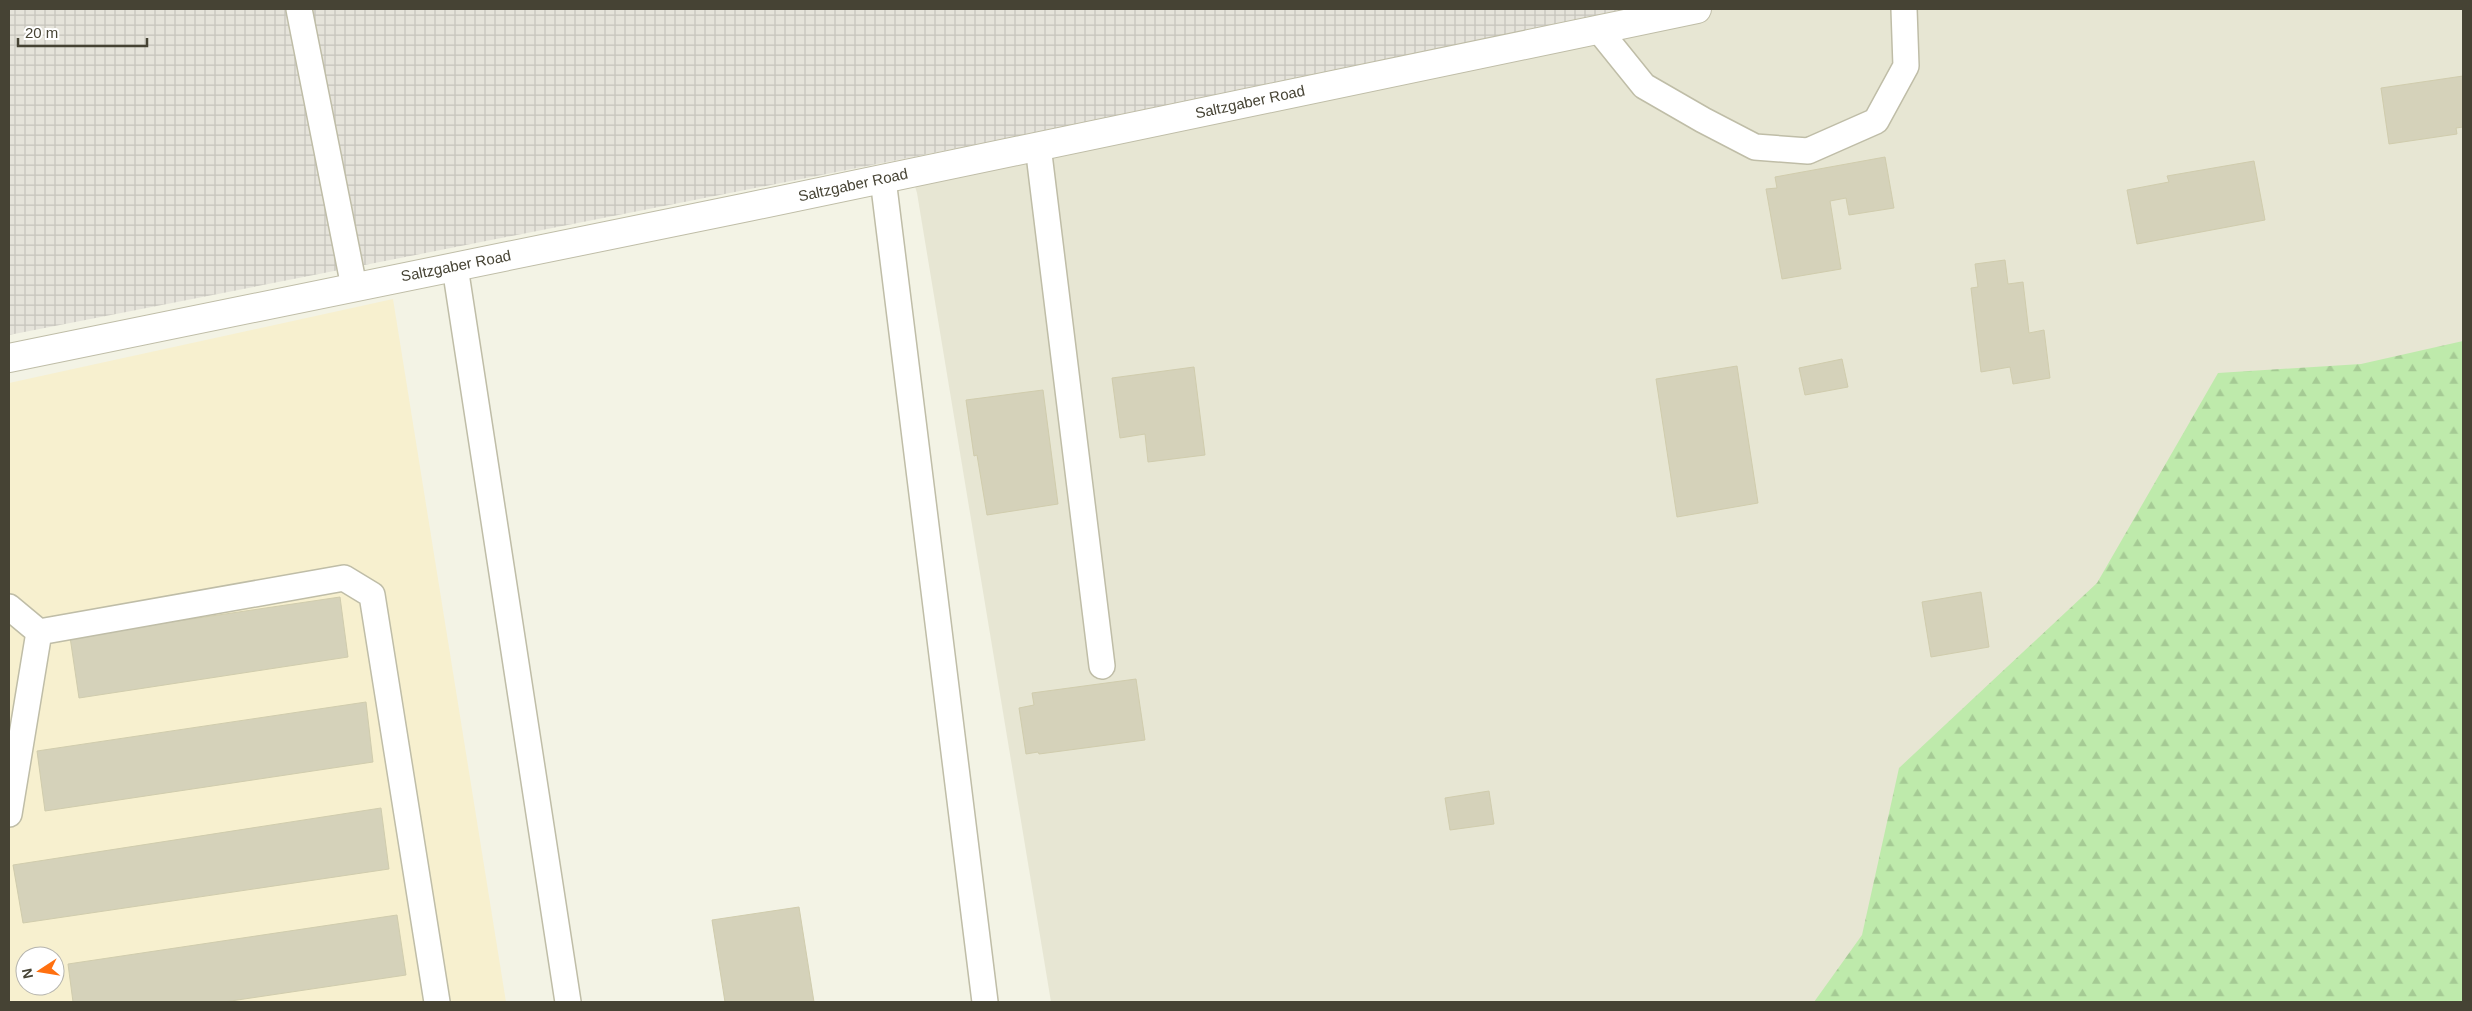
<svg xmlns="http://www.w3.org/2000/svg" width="2472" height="1011" font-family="Arial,sans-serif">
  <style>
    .residential { fill: #e7e6d3 }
    .commercial { fill: #f7f0cf; fill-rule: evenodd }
    .industrial { fill: url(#industrial-grid) }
    .forest { fill: url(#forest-firs) }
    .building { fill: #d5d2ba; stroke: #d0ccad }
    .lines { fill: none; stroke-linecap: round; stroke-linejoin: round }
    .service-casing { stroke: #bfbda7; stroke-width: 28 }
    .minor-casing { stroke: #bfbda7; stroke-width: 30 }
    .service { stroke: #fff; stroke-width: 25 }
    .minor { stroke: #fff; stroke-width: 28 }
    .labels { text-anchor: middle; stroke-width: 5; stroke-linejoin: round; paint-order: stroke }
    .street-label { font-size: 15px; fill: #464334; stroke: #fff }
  </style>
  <defs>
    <pattern id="industrial-grid" width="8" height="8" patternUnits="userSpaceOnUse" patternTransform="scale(1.25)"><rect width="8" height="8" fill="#e5e3da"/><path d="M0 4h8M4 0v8" fill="none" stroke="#c6c4bc"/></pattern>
    <pattern id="forest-firs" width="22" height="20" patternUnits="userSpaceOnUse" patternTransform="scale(1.25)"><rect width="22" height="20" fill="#beeaab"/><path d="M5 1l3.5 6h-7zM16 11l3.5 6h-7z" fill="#a5ca94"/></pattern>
  </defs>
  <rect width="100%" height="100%" fill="#f3f3e5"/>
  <path class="residential" d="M 1697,9 L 2463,9 L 2463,1002 L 1051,1002 L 917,193 L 911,173 Z"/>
  <path class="commercial" d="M 393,299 L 506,1002 L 9,1002 L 9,383 ZM 25,956 L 55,956 L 55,986 L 25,986 Z"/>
  <path class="industrial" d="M 9,9 L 1665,9 L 9,335 Z"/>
  <path class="forest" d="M 2463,341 L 2463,1002 L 1814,1002 L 1862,935 L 1899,768 L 2097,583 L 2218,373 L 2361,364 Z"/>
  <path class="building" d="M 2463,76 L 2463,127 L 2456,128 L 2457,134 L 2389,144 L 2381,88 Z
    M 1885,157 L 1894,208 L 1849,215 L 1846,198 L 1830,201 L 1841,269 L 1782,279 L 1766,189 L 1777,188 L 1775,177 Z
    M 2254,161 L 2265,220 L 2137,244 L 2127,190 L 2169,182 L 2167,176 Z
    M 2005,260 L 2008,284 L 2023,282 L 2029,333 L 2044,330 L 2050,378 L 2013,384 L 2010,367 L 1981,372 L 1971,288 L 1978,287 L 1975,264 Z
    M 1842,359 L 1848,387 L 1805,395 L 1799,368 Z
    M 1737,366 L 1758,503 L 1677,517 L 1656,379 Z
    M 1194,367 L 1205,455 L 1148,462 L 1145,434 L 1120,438 L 1112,378 Z
    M 1043,390 L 1058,504 L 987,515 L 977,455 L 974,456 L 966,400 Z
    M 1981,592 L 1989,647 L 1931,657 L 1922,602 Z
    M 340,597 L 348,657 L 79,698 L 70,637 Z
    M 1136,679 L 1145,740 L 1039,754 L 1038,752 L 1026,754 L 1019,708 L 1034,705 L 1032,693 Z
    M 366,702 L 373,762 L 45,811 L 37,751 Z
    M 1489,791 L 1494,824 L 1450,830 L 1445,798 Z
    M 381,808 L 389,869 L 23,923 L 13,865 Z
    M 799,907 L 814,1002 L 725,1002 L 712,920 Z
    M 397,915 L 406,975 L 224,1002 L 73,1002 L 68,964 Z"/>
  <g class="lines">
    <g class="service-casing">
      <path id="service" d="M 299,9 L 354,287
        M 1598,29 L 1644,86 L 1703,120 L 1755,147 L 1808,151 L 1876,121 L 1906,66 L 1904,9
        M 1038,146 L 1102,666
        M 883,179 L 985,1002
        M 455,267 L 568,1002
        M 9,607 L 39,632 L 344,578 L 372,595 L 437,1002
        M 9,814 L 39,632"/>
    </g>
    <g class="minor-casing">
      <path id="minor" d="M 9,358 L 748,207 L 1697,9"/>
    </g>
    <use href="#service" class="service"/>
    <use href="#minor" class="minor"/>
  </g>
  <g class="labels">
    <g class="street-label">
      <text transform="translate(1250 102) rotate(-12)" y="5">Saltzgaber Road</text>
      <text transform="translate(853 185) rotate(-12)" y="5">Saltzgaber Road</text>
      <text transform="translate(456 266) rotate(-11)" y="5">Saltzgaber Road</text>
    </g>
  </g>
  <rect width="2472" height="1011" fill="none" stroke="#464334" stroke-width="20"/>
  <g transform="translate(40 971) rotate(258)"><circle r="24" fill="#ffffff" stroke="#b5b4ae"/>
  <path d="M0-4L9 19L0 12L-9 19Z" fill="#ff7010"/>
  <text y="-8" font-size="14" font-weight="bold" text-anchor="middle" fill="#464334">N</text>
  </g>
  <path d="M18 38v8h129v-8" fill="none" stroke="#464334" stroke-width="2.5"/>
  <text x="25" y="38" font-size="15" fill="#464334" stroke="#ffffff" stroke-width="4" paint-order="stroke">20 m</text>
</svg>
